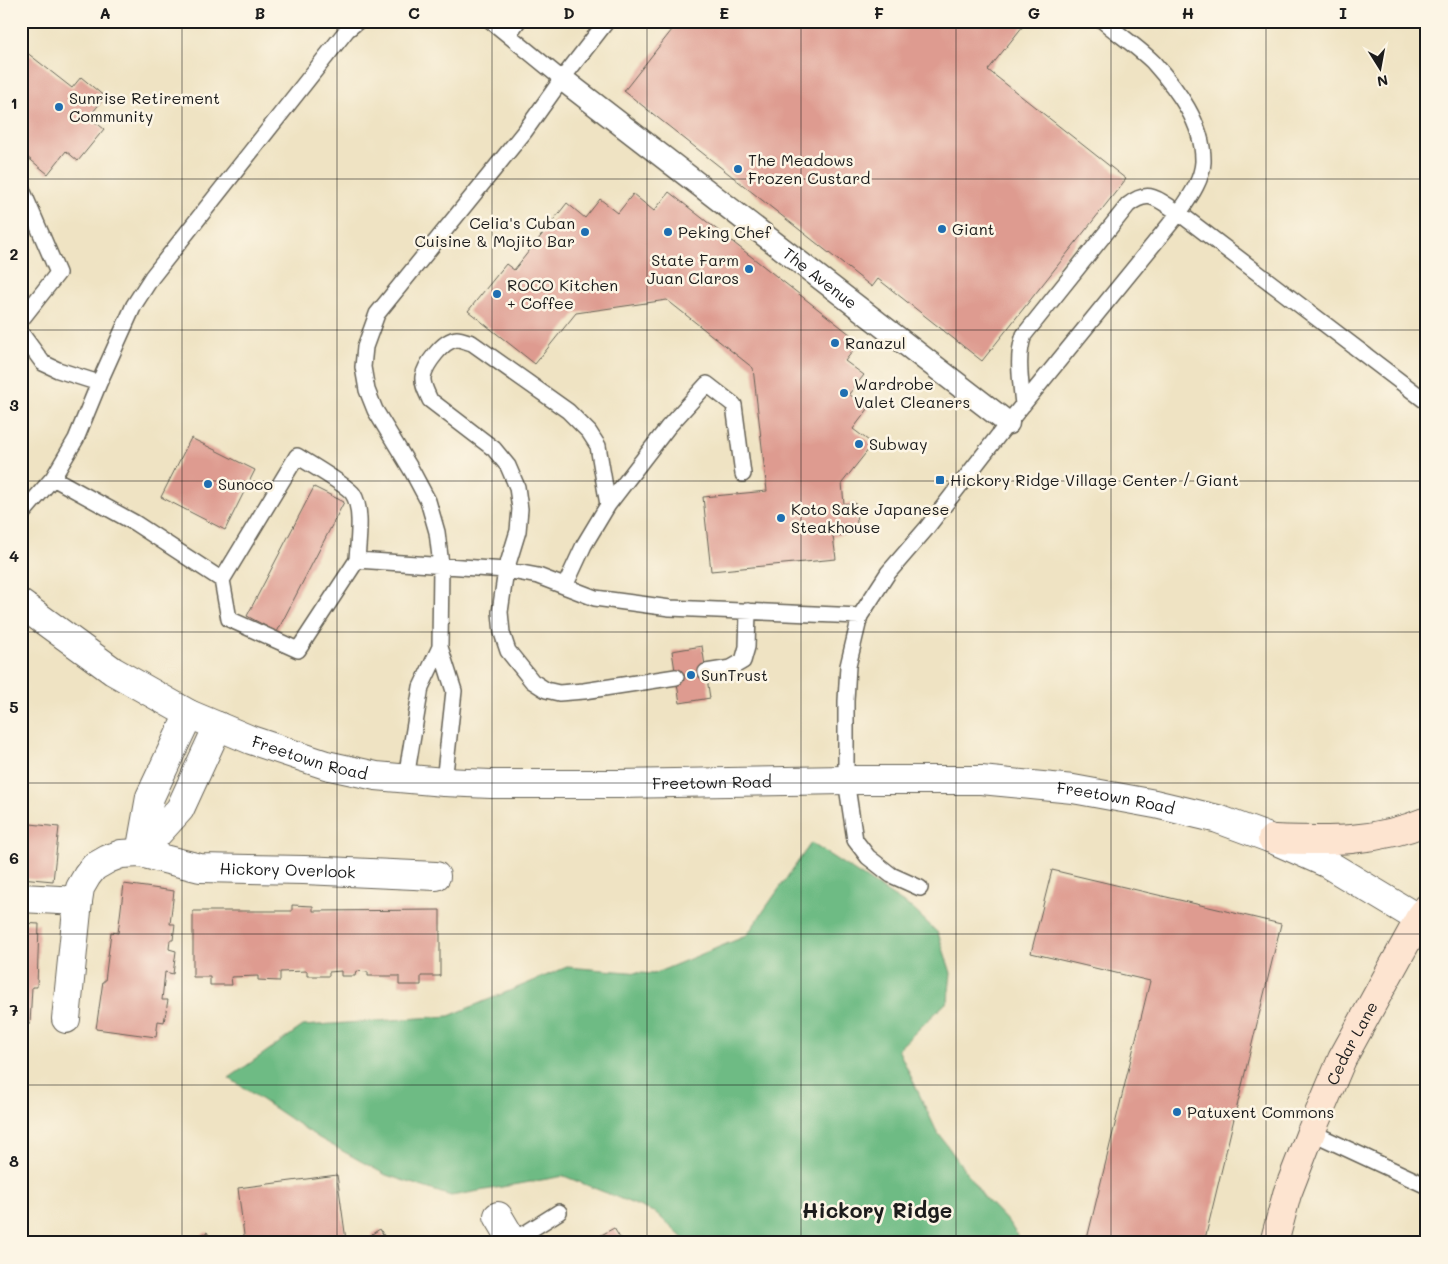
<svg xmlns="http://www.w3.org/2000/svg" width="1448" height="1264" font-family="Mali,sans-serif">
  <style>
    .forest { fill: #6ebb84; stroke: #456c50 }
    .building { fill: #de9b90 }
    .lines { fill: none; stroke-linecap: round; stroke-linejoin: round }
    .service-casing { stroke: #666256; stroke-width: 18 }
    .pedestrian-casing { stroke: #666256; stroke-width: 25 }
    .minor-casing { stroke: #666256; stroke-width: 30 }
    .tertiary-casing { stroke: #666256; stroke-width: 30 }
    .secondary-casing { stroke: #666256; stroke-width: 30 }
    .service { stroke: #fff; stroke-width: 15 }
    .pedestrian { stroke: #fff; stroke-width: 22 }
    .minor { stroke: #fff; stroke-width: 28 }
    .tertiary { stroke: #fff; stroke-width: 28 }
    .secondary { stroke: #fde4d0; stroke-width: 28 }
    .grid { fill: none; stroke: #1c1c1c; stroke-width: 1; stroke-opacity: 0.55 }
    .poi-dot { fill: #1f6fb2; stroke: #fcf5e5; stroke-width: 2 }
    .labels { text-anchor: middle; stroke-width: 5; stroke-linejoin: round; paint-order: stroke }
    .poi-label { font-size: 16px; fill: #1c1c1c; stroke: #fcf5e5; text-anchor: start }
    .street-label { font-size: 16px; fill: #1c1c1c; stroke: #fcf5e5 }
    .district-label { font-size: 21px; font-weight: bold; fill: #1c1c1c; stroke: #fcf5e5 }
    .neatline { fill: none; stroke: #1c1c1c; stroke-width: 2 }
    .grid-label { font-size: 16px; text-anchor: middle; font-weight: bold; fill: #1c1c1c }
  </style>
  <rect width="100%" height="100%" fill="#fcf5e5"/>
  <filter id="ink" filterUnits="userSpaceOnUse"><feTurbulence type="fractalNoise" baseFrequency=".02" numOctaves="2"/><feDisplacementMap in="SourceGraphic" scale="10" xChannelSelector="R" yChannelSelector="G"/><feConvolveMatrix kernelMatrix="1 2 1 2 8 2 1 2 1" color-interpolation-filters="sRGB"/></filter>
  <filter id="wash" filterUnits="userSpaceOnUse"><feTurbulence type="fractalNoise" baseFrequency=".0096" numOctaves="4" result="noise"/><feDisplacementMap in="SourceGraphic" scale="20" xChannelSelector="R" yChannelSelector="G"/><feGaussianBlur stdDeviation="1.12" result="paint"/><feColorMatrix in="noise" values="0 0 0 0 0 0 0 0 0 0 0 0 0 0 0 0 0 1.4 0 .05"/><feComposite in="paint" operator="in"/></filter>
  <g filter="url(#wash)">
    <rect width="100%" height="100%" fill="#efe3c3"/>
    <path class="forest" d="M 811,843 L 913,909 L 938,933 L 951,973 L 948,1001 L 898,1049 L 936,1130 L 984,1197 L 1010,1224 L 1022,1243 L 688,1243 L 656,1213 L 564,1176 L 451,1196 L 386,1175 L 319,1138 L 229,1078 L 303,1026 L 449,1016 L 567,967 L 653,974 L 746,936 Z"/>
    <g id="blocks">
      <path class="building" d="M 21,21 L 29,22 L 21,32 Z
        M 679,21 L 1027,21 L 988,70 L 1126,179 L 982,361 L 878,279 L 872,287 L 624,91 Z
        M 21,48 L 72,88 L 81,77 L 105,97 L 89,117 L 104,129 L 78,161 L 66,151 L 48,174 L 21,152 Z
        M 669,192 L 860,342 L 845,361 L 864,375 L 849,394 L 868,409 L 853,429 L 873,444 L 842,483 L 844,504 L 855,503 L 858,533 L 833,536 L 836,559 L 711,571 L 703,497 L 767,491 L 753,368 L 667,300 L 576,313 L 535,364 L 468,311 L 506,264 L 514,270 L 567,203 L 585,218 L 600,199 L 618,213 L 633,194 L 654,211 Z
        M 191,438 L 255,470 L 225,530 L 161,497 Z
        M 314,487 L 344,502 L 277,632 L 247,616 Z
        M 702,646 L 710,698 L 680,703 L 672,651 Z
        M 21,823 L 59,827 L 53,881 L 21,878 Z
        M 1052,870 L 1281,924 L 1204,1243 L 1086,1243 L 1150,981 L 1031,953 Z
        M 124,884 L 174,891 L 170,924 L 175,924 L 173,940 L 170,940 L 169,949 L 176,951 L 173,974 L 165,972 L 162,1000 L 168,1000 L 164,1022 L 158,1021 L 156,1037 L 96,1029 L 103,981 L 105,981 L 111,932 L 118,933 Z
        M 292,905 L 313,906 L 313,911 L 440,910 L 440,976 L 421,976 L 421,985 L 399,985 L 399,976 L 368,976 L 368,972 L 356,971 L 355,976 L 341,976 L 341,971 L 329,972 L 329,976 L 307,976 L 307,971 L 280,972 L 280,981 L 258,980 L 258,976 L 231,977 L 232,985 L 210,985 L 210,977 L 193,977 L 193,911 L 292,911 Z
        M 21,923 L 39,924 L 37,987 L 32,987 L 30,1024 L 21,1024 Z
        M 337,1175 L 346,1240 L 321,1243 L 245,1243 L 238,1188 Z
        M 614,1228 L 623,1243 L 587,1243 Z
        M 380,1229 L 388,1243 L 361,1243 L 373,1236 L 372,1234 Z
        M 207,1232 L 213,1243 L 189,1243 Z"/>
    </g>
  </g>
  <g filter="url(#ink)">
    <use href="#blocks" fill-opacity="0" stroke="#666256" stroke-width="1"/>
    <g class="lines">
      <g class="service-casing">
        <path id="service" d="M 491,21 L 562,79
          M 508,35 L 518,21
          M 21,187 L 58,273 L 21,320
          M 21,333 L 43,363 L 58,370 L 99,383
          M 1023,405 C 1021,382 1016,357 1024,335 L 1128,205 C 1150,187 1159,201 1179,213 L 1427,402
          M 53,478 L 135,523 L 222,580 L 229,619 L 298,650 L 357,560 L 506,570 L 538,576 L 595,598 L 670,608 L 860,616
          M 608,505 L 598,446 L 589,432 L 568,411 L 472,343 C 468,342 461,339 457,339 C 443,340 425,365 423,377 C 422,385 427,393 430,400 L 494,449 L 508,466 L 517,487 L 520,509 L 518,531 L 506,570 L 500,612 L 502,633 L 508,651 L 532,681 L 546,690 L 559,693 L 584,691 L 676,677
          M 21,515 L 53,478 L 76,439 L 99,383 L 134,305 L 152,277 L 347,30 L 358,21
          M 222,580 L 297,456 C 307,462 349,487 353,494 C 363,509 358,542 357,560
          M 565,586 L 584,545 L 608,505 L 668,427 L 707,384 L 734,405 L 743,474
          M 706,672 L 731,668 L 743,661 L 747,647 L 748,611
          M 406,778 L 421,687 L 440,647
          M 444,782 L 454,691 L 440,647 L 441,565 L 437,532 L 428,501 L 412,471 L 375,410 L 367,390 L 363,367 L 365,347 L 377,314 L 525,131 L 562,79 L 607,21
          M 920,888 L 891,875 L 868,857 L 855,840 L 846,780 L 846,701 L 848,666 L 860,616 L 888,573 L 926,529 L 1008,423 L 1179,213 C 1189,198 1202,181 1203,162 C 1204,124 1177,89 1153,62 C 1139,48 1118,34 1103,21
          M 1311,1132 L 1427,1186
          M 513,1241 L 559,1212"/>
      </g>
      <g class="pedestrian-casing">
        <g id="pedestrian">
          <path id="s1" d="M 562,79 L 1008,423"/>
        </g>
      </g>
      <g class="minor-casing">
        <g id="minor">
          <path d="M 140,853 L 180,809 L 218,726"/>
          <path d="M 140,853 L 150,797 L 189,714"/>
          <path id="s2" d="M 21,898 L 78,901 L 80,888 L 87,876 L 94,867 L 108,859 L 121,854 L 140,853 L 200,868 L 304,870 L 436,876"/>
          <path d="M 66,1019 L 78,901"/>
          <path d="M 498,1216 L 514,1243"/>
        </g>
      </g>
      <g class="tertiary-casing">
        <g id="tertiary">
          <path id="s3" d="M 21,604 L 113,671 L 189,714 L 251,740 L 326,765 L 376,776 L 444,782 L 491,784 L 619,784 L 846,780 L 981,780 L 1073,789 L 1155,804 L 1218,819 L 1272,839 L 1326,863 L 1419,919"/>
        </g>
      </g>
      <g class="secondary-casing">
        <g id="secondary">
          <path d="M 1272,839 C 1327,841 1375,843 1427,821"/>
          <path id="s4" d="M 1274,1243 L 1287,1194 L 1311,1132 L 1342,1059 L 1419,919 L 1427,908"/>
        </g>
      </g>
      <use href="#service" class="service"/>
      <use href="#pedestrian" class="pedestrian"/>
      <use href="#minor" class="minor"/>
      <use href="#tertiary" class="tertiary"/>
      <use href="#secondary" class="secondary"/>
    </g>
  </g>
  <path class="grid" d="M 182,21 L 182,1243M 337,21 L 337,1243M 492,21 L 492,1243M 647,21 L 647,1243M 801,21 L 801,1243M 956,21 L 956,1243M 1111,21 L 1111,1243M 1266,21 L 1266,1243M 21,179 L 1427,179M 21,330 L 1427,330M 21,481 L 1427,481M 21,632 L 1427,632M 21,783 L 1427,783M 21,934 L 1427,934M 21,1085 L 1427,1085"/>
  <g class="poi-dot">
    <circle cx="59" cy="107" r="5"/>
    <circle cx="738" cy="169" r="5"/>
    <circle cx="942" cy="229" r="5"/>
    <circle cx="585" cy="232" r="5"/>
    <circle cx="668" cy="232" r="5"/>
    <circle cx="749" cy="269" r="5"/>
    <circle cx="497" cy="294" r="5"/>
    <circle cx="835" cy="343" r="5"/>
    <circle cx="844" cy="393" r="5"/>
    <circle cx="859" cy="444" r="5"/>
    <rect x="935" y="475" width="10" height="10" rx="2.5"/>
    <circle cx="208" cy="484" r="5"/>
    <circle cx="781" cy="518" r="5"/>
    <circle cx="691" cy="675" r="5"/>
    <circle cx="1177" cy="1112" r="5"/>
  </g>
  <g class="labels">
    <g class="poi-label">
      <text x="69" y="104">Sunrise Retirement<tspan x="69" dy="18">Community</tspan></text>
      <text x="748" y="166">The Meadows<tspan x="748" dy="18">Frozen Custard</tspan></text>
      <text x="575" y="229" text-anchor="end">Celia's Cuban<tspan x="575" dy="18">Cuisine &amp; Mojito Bar</tspan></text>
      <text x="952" y="235">Giant</text>
      <text x="678" y="238">Peking Chef</text>
      <text x="739" y="266" text-anchor="end">State Farm<tspan x="739" dy="18">Juan Claros</tspan></text>
      <text x="507" y="291">ROCO Kitchen<tspan x="507" dy="18">+ Coffee</tspan></text>
      <text x="845" y="349">Ranazul</text>
      <text x="854" y="390">Wardrobe<tspan x="854" dy="18">Valet Cleaners</tspan></text>
      <text x="869" y="450">Subway</text>
      <text x="950" y="486">Hickory Ridge Village Center / Giant</text>
      <text x="218" y="490">Sunoco</text>
      <text x="791" y="515">Koto Sake Japanese<tspan x="791" dy="18">Steakhouse</tspan></text>
      <text x="701" y="681">SunTrust</text>
      <text x="1187" y="1118">Patuxent Commons</text>
    </g>
    <g class="street-label">
      <text dy="6" stroke="none"><textPath href="#s1" startOffset="326">The Avenue</textPath></text>
      <text dy="6" stroke="none"><textPath href="#s3" startOffset="330">Freetown Road</textPath></text>
      <text dy="6" stroke="none"><textPath href="#s3" startOffset="735">Freetown Road</textPath></text>
      <text dy="6" stroke="none"><textPath href="#s3" startOffset="1140">Freetown Road</textPath></text>
      <text dy="6" stroke="none"><textPath href="#s2" startOffset="294">Hickory Overlook</textPath></text>
      <text dy="6" stroke="none"><textPath href="#s4" startOffset="215">Cedar Lane</textPath></text>
    </g>
    <g class="district-label">
      <text x="877" y="1218">Hickory Ridge</text>
    </g>
  </g>
  <rect width="1448" height="1264" fill="none" stroke="#fcf5e5" stroke-width="55"/>
  <g transform="translate(1380 68) rotate(169)" stroke="#fcf5e5" stroke-width="4" paint-order="stroke">
  <path d="M0-4L9 19L0 12L-9 19Z" fill="#1c1c1c"/>
  <text y="-8" font-size="14" font-weight="bold" text-anchor="middle" fill="#1c1c1c">N</text>
  </g>
  <rect x="28" y="28" width="1392" height="1208" class="neatline"/>
  <g class="grid-label">
    <text x="105" y="19">A</text>
    <text x="260" y="19">B</text>
    <text x="414" y="19">C</text>
    <text x="569" y="19">D</text>
    <text x="724" y="19">E</text>
    <text x="879" y="19">F</text>
    <text x="1034" y="19">G</text>
    <text x="1188" y="19">H</text>
    <text x="1343" y="19">I</text>
    <text x="14" y="109">1</text>
    <text x="14" y="260">2</text>
    <text x="14" y="411">3</text>
    <text x="14" y="562">4</text>
    <text x="14" y="713">5</text>
    <text x="14" y="864">6</text>
    <text x="14" y="1016">7</text>
    <text x="14" y="1167">8</text>
  </g>
</svg>
